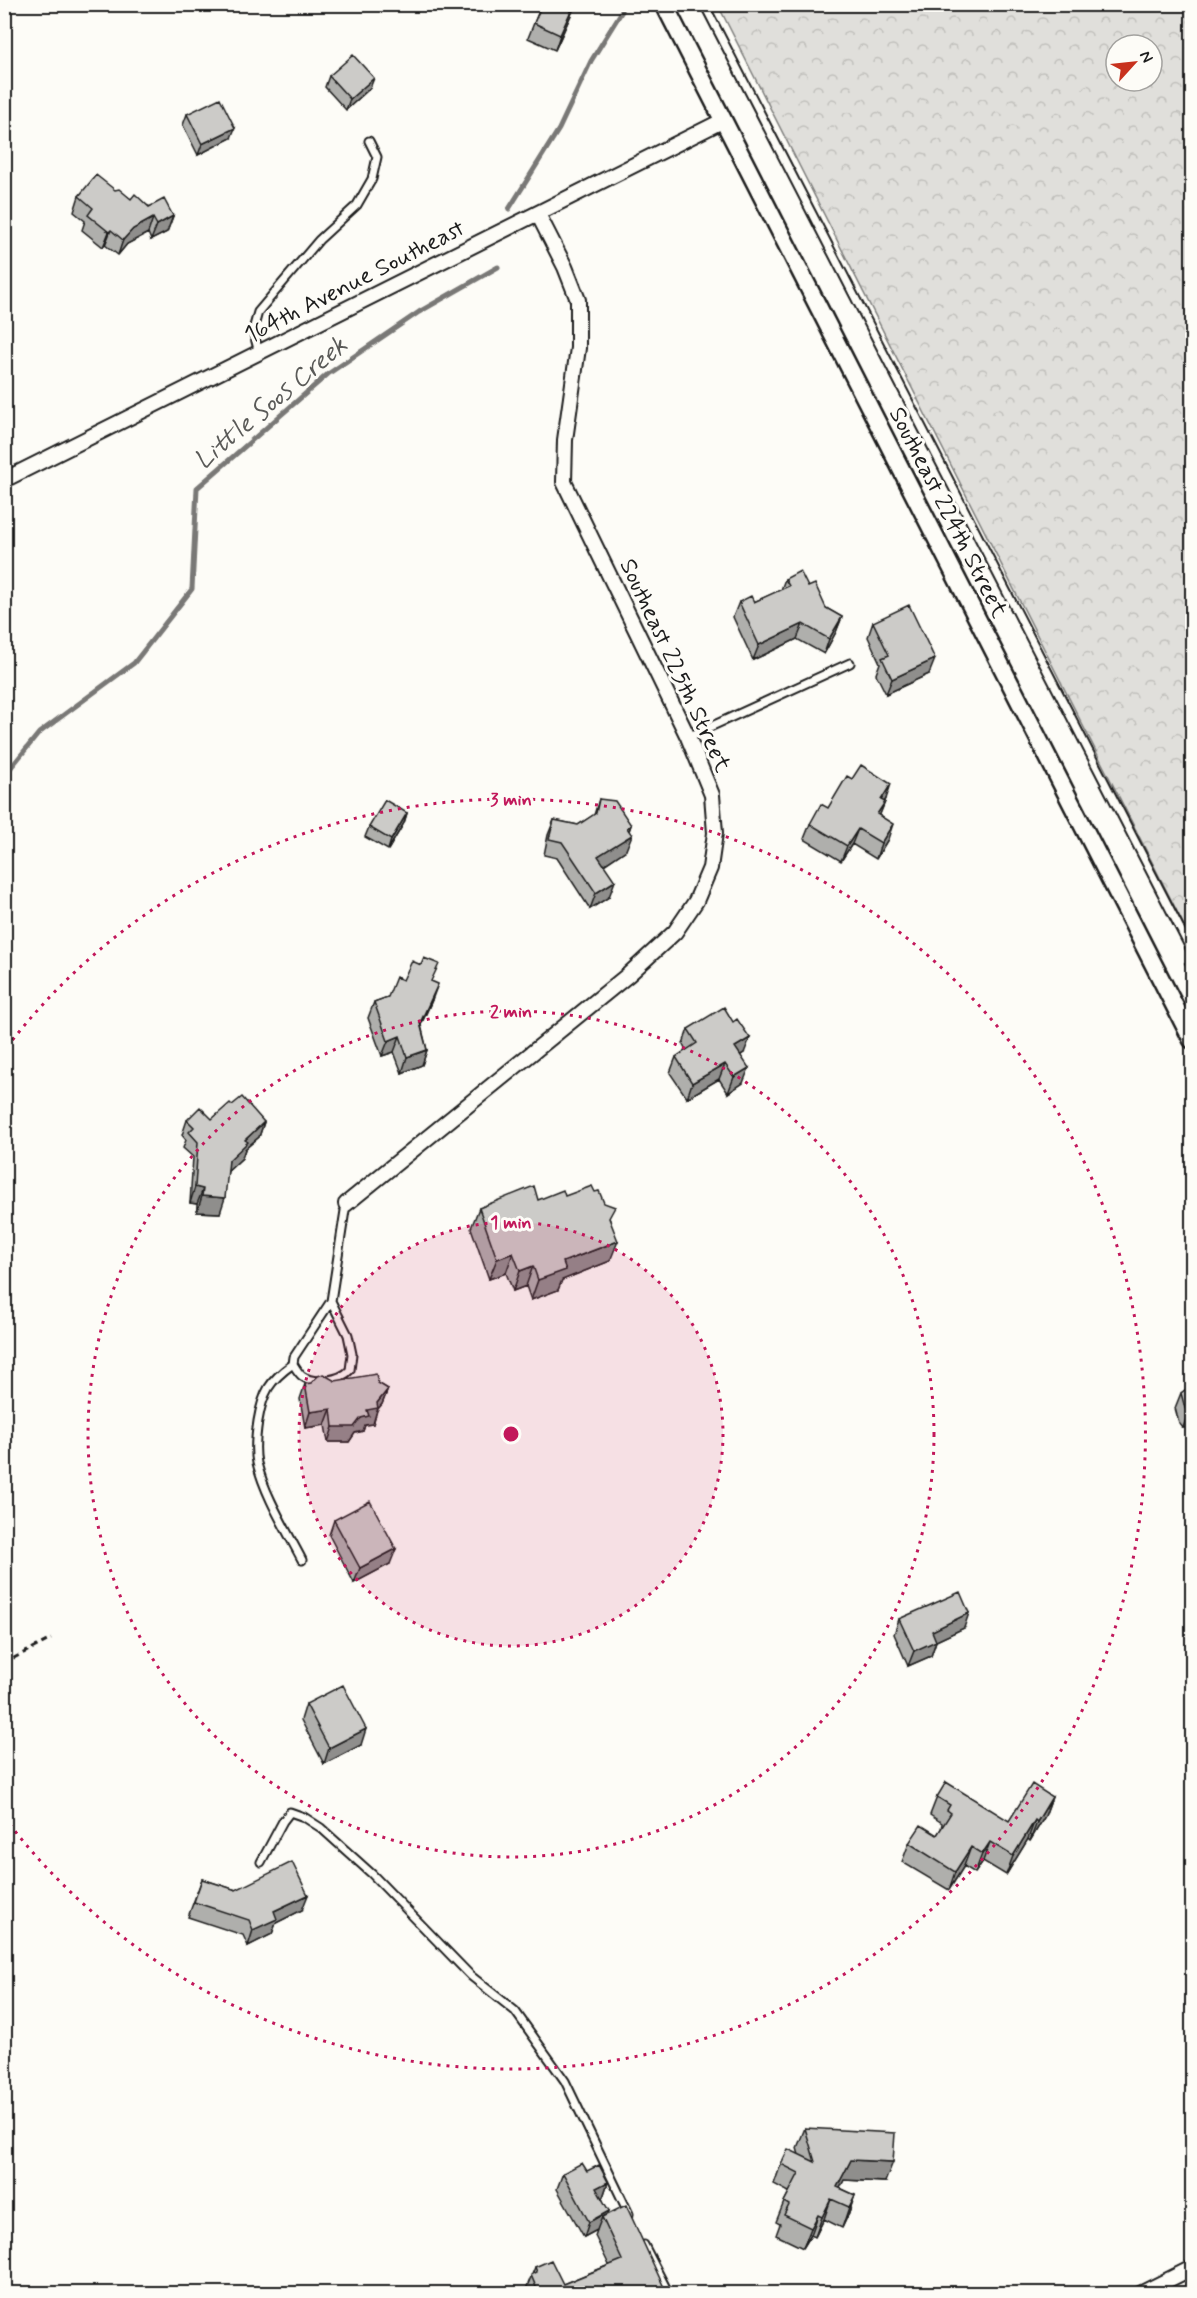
<svg xmlns="http://www.w3.org/2000/svg" width="1197" height="2298" font-family="Mynerve,sans-serif">
  <style>
    .forest { fill: url(#forest-crowns); stroke: #7e7e7c; stroke-width: 1.5; fill-rule: evenodd }
    .lines { fill: none; stroke-linecap: round; stroke-linejoin: round }
    .stream { stroke: #797876; stroke-width: 5 }
    .service-casing { stroke: #1c1c1c; stroke-width: 11 }
    .minor-casing { stroke: #1c1c1c; stroke-width: 18 }
    .tertiary-casing { stroke: #1c1c1c; stroke-width: 21 }
    .path { stroke: #1c1c1c; stroke-width: 3; stroke-dasharray: 6 4.5; stroke-linecap: butt }
    .service { stroke: #fdfcf7; stroke-width: 7 }
    .minor { stroke: #fdfcf7; stroke-width: 14 }
    .tertiary { stroke: #fdfcf7; stroke-width: 16 }
    .wall { fill: #afafac; stroke: #1c1c1c; stroke-width: 1.5 }
    .shaded-wall { fill: #8f8e8c; stroke: #1c1c1c; stroke-width: 1.5 }
    .building { fill: #cccbc8; stroke: #1c1c1c; stroke-width: 1.5 }
    .ring { fill: none; stroke: #c2185b; stroke-width: 3; stroke-dasharray: 3 6 }
    .labels { text-anchor: middle; stroke-width: 6; stroke-linejoin: round; paint-order: stroke }
    .street-label { font-size: 24px; fill: #1c1c1c; stroke: #fdfcf7 }
    .water-label { font-size: 26px; font-style: italic; fill: #5a5a58; stroke: #fdfcf7 }
    .centre { fill: #c2185b; stroke: #fdfcf7; stroke-width: 3 }
    .ring-label { font-size: 18px; text-anchor: middle; font-weight: bold; fill: #c2185b; stroke: #fdfcf7; stroke-width: 6; stroke-linejoin: round; paint-order: stroke }
  </style>
  <defs>
    <pattern id="forest-crowns" width="20" height="18" patternUnits="userSpaceOnUse" patternTransform="scale(1.5)"><rect width="20" height="18" fill="#e0dfdb"/><path d="M2 6a3 3 0 1 1 6 0M12 15a3 3 0 1 1 6 0" fill="none" stroke="#c0bfbb"/></pattern>
  </defs>
  <rect width="100%" height="100%" fill="#fdfcf7"/>
  <filter id="ink" filterUnits="userSpaceOnUse"><feTurbulence type="fractalNoise" baseFrequency=".0167" numOctaves="2"/><feDisplacementMap in="SourceGraphic" scale="12" xChannelSelector="R" yChannelSelector="G"/><feConvolveMatrix kernelMatrix="1 2 1 2 8 2 1 2 1" color-interpolation-filters="sRGB"/></filter>
  <g filter="url(#ink)">
    <path class="forest" d="M 718,5 L 1192,5 L 1192,941 ZM 1116,45 L 1152,45 L 1152,81 L 1116,81 Z"/>
    <g class="lines">
      <path class="stream" d="M 509,209 L 559,129 L 591,61 L 622,11
        M 4,776 L 39,733 L 134,663 L 192,589 L 197,488 L 328,374 L 419,312 L 498,267"/>
      <g class="service-casing">
        <path id="service" d="M 704,4 L 1192,952
          M 259,353 L 253,330 L 258,312 L 319,240 L 357,205 L 372,179 L 377,157 L 369,141
          M 688,737 L 850,663
          M 331,1301 L 294,1357 L 293,1364 C 295,1367 299,1374 302,1376 C 314,1385 341,1380 350,1370 L 352,1354 L 348,1335 L 331,1301 L 346,1204
          M 293,1364 C 269,1381 263,1392 258,1421 C 256,1434 254,1449 257,1463 C 265,1496 286,1529 302,1560
          M 261,1862 L 283,1821 L 290,1812 L 304,1817 L 321,1828 L 372,1874 L 471,1976 L 515,2011 L 565,2081 L 629,2214
          M 644,2245 L 669,2294"/>
      </g>
      <g class="minor-casing">
        <path id="minor" d="M 4,480 L 722,121
          M 346,1204 L 628,975 L 675,932 L 696,901 L 710,868 L 715,833 L 712,795 L 688,737 L 564,482 L 565,440 L 578,348 L 578,300 L 565,267 L 538,214
          M 1140,2294 L 1192,2268"/>
      </g>
      <g class="tertiary-casing">
        <path id="tertiary" d="M 664,4 L 1192,1040"/>
      </g>
      <path class="path" d="M 1185,962 L 1192,976
        M 4,1663 L 51,1639"/>
      <use href="#service" class="service"/>
      <use href="#minor" class="minor"/>
      <use href="#tertiary" class="tertiary"/>
    </g>
    <path class="wall" d="M 542,4 L 576,4 L 555,50 L 528,38 L 534,23 Z
      M 329,76 L 370,88 L 346,110 L 325,87 Z
      M 187,114 L 231,138 L 198,155 L 183,125 Z
      M 115,190 L 131,199 L 173,216 L 167,232 L 151,240 L 148,233 L 127,244 L 118,255 L 105,245 L 103,247 L 82,230 L 85,221 L 74,212 L 79,196 Z
      M 785,579 L 826,608 L 842,617 L 836,632 L 824,654 L 797,639 L 753,660 L 733,617 L 739,602 L 754,602 L 781,590 Z
      M 873,622 L 929,674 L 886,694 L 876,674 L 880,663 L 868,637 Z
      M 599,799 L 631,825 L 629,831 L 626,850 L 604,865 L 609,897 L 590,909 L 557,858 L 544,855 L 548,835 L 554,820 L 578,825 L 594,815 Z
      M 886,799 L 879,816 L 888,839 L 876,859 L 852,844 L 841,861 L 804,839 L 810,824 L 828,808 Z
      M 407,813 L 404,823 L 388,850 L 365,837 L 369,827 Z
      M 403,980 L 432,982 L 432,1000 L 421,1025 L 427,1050 L 422,1065 L 402,1073 L 394,1052 L 382,1056 L 368,1018 L 374,1002 L 388,997 Z
      M 688,1029 L 744,1053 L 741,1055 L 743,1083 L 728,1093 L 719,1079 L 687,1098 L 670,1073 L 676,1057 L 686,1050 L 683,1044 Z
      M 232,1105 L 264,1122 L 259,1137 L 245,1149 L 242,1158 L 228,1171 L 220,1213 L 197,1212 L 197,1204 L 190,1203 L 193,1157 L 183,1148 L 186,1140 L 182,1135 L 187,1120 L 212,1119 Z
      M 595,1192 L 610,1220 L 610,1261 L 562,1280 L 558,1290 L 531,1300 L 526,1286 L 513,1291 L 506,1273 L 489,1279 L 471,1228 L 479,1208 Z
      M 335,1381 L 378,1383 L 388,1389 L 382,1404 L 377,1410 L 373,1424 L 365,1425 L 363,1431 L 355,1433 L 349,1442 L 328,1442 L 325,1425 L 305,1428 L 300,1399 L 305,1384 Z
      M 1192,1385 L 1192,1434 L 1188,1427 L 1183,1428 L 1179,1423 L 1175,1408 L 1181,1393 Z
      M 334,1520 L 390,1564 L 354,1583 L 329,1535 Z
      M 899,1619 L 964,1628 L 936,1641 L 931,1656 L 908,1666 L 894,1634 Z
      M 306,1704 L 361,1745 L 324,1764 L 301,1720 Z
      M 937,1797 L 1009,1821 L 1052,1797 L 1045,1816 L 1030,1841 L 1028,1839 L 1006,1875 L 983,1861 L 975,1873 L 964,1866 L 949,1890 L 902,1862 L 909,1843 L 937,1835 L 941,1829 L 942,1823 L 930,1815 Z
      M 202,1879 L 236,1890 L 302,1910 L 276,1923 L 272,1934 L 248,1946 L 243,1935 L 188,1917 Z
      M 805,2128 L 885,2182 L 844,2180 L 840,2188 L 855,2195 L 848,2215 L 842,2228 L 824,2219 L 815,2237 L 811,2235 L 803,2248 L 776,2235 L 780,2224 L 776,2222 L 784,2202 L 789,2192 L 774,2184 L 781,2164 L 799,2155 L 797,2148 Z
      M 587,2171 L 608,2182 L 603,2197 L 602,2198 L 608,2214 L 667,2294 L 524,2294 L 535,2267 L 563,2284 L 609,2265 L 595,2236 L 597,2230 L 584,2237 L 557,2189 L 563,2173 Z"/>
    <path class="shaded-wall" d="M 574,4 L 576,4 L 555,50 L 560,35 Z
      M 374,78 L 370,88 L 346,110 L 350,99 Z
      M 235,128 L 231,138 L 198,155 L 202,144 Z
      M 173,216 L 167,232 L 151,240 L 157,225 Z
      M 153,218 L 148,233 L 127,244 L 118,255 L 123,240 L 133,229 Z
      M 111,230 L 105,245 L 103,247 L 109,232 Z
      M 842,617 L 836,632 L 824,654 L 829,639 Z
      M 803,624 L 797,639 L 753,660 L 759,645 Z
      M 935,659 L 929,674 L 886,694 L 892,679 Z
      M 891,784 L 886,799 L 876,815 L 881,800 Z
      M 885,802 L 879,817 L 877,814 Z
      M 407,813 L 404,823 L 388,850 L 391,840 Z
      M 893,824 L 888,839 L 876,859 L 881,843 Z
      M 631,825 L 626,839 L 632,835 L 626,850 L 593,872 L 598,856 L 627,828 Z
      M 858,829 L 852,844 L 841,861 L 847,846 Z
      M 615,881 L 609,897 L 590,909 L 596,893 Z
      M 438,984 L 432,1000 L 415,1038 L 420,1023 Z
      M 400,1036 L 394,1052 L 382,1056 L 388,1041 Z
      M 750,1038 L 744,1053 L 730,1062 L 735,1047 Z
      M 427,1050 L 422,1065 L 402,1073 L 407,1057 Z
      M 725,1064 L 719,1079 L 687,1098 L 692,1083 Z
      M 749,1068 L 743,1083 L 728,1093 L 734,1077 Z
      M 264,1122 L 259,1137 L 245,1149 L 242,1158 L 224,1175 L 229,1160 L 245,1140 Z
      M 195,1187 L 203,1189 L 197,1204 L 190,1203 Z
      M 202,1196 L 225,1198 L 220,1213 L 197,1212 Z
      M 618,1241 L 610,1261 L 562,1280 L 558,1290 L 531,1300 L 538,1280 L 563,1262 Z
      M 513,1253 L 506,1273 L 489,1279 L 497,1259 Z
      M 533,1266 L 526,1286 L 513,1291 L 520,1271 Z
      M 388,1389 L 382,1404 L 377,1410 L 373,1424 L 365,1425 L 363,1431 L 355,1433 L 349,1442 L 328,1442 L 333,1427 L 361,1418 L 367,1410 L 377,1403 Z
      M 331,1409 L 325,1425 L 305,1428 L 310,1412 Z
      M 1192,1412 L 1192,1415 L 1188,1427 L 1183,1428 L 1188,1413 Z
      M 396,1549 L 390,1564 L 354,1583 L 360,1568 Z
      M 969,1613 L 964,1628 L 936,1641 L 931,1656 L 908,1666 L 914,1651 L 932,1631 Z
      M 366,1729 L 361,1745 L 324,1764 L 329,1748 Z
      M 1052,1797 L 1045,1816 L 1030,1841 L 1037,1822 Z
      M 1035,1820 L 1028,1839 L 1006,1875 L 1013,1856 Z
      M 990,1842 L 983,1861 L 975,1873 L 982,1854 Z
      M 971,1847 L 964,1866 L 949,1890 L 955,1872 Z
      M 308,1895 L 302,1910 L 276,1923 L 272,1934 L 248,1946 L 253,1930 L 274,1911 Z
      M 851,2160 L 893,2162 L 885,2182 L 844,2180 L 834,2200 L 837,2187 Z
      M 608,2182 L 603,2197 L 591,2203 L 596,2188 Z
      M 855,2195 L 848,2215 L 842,2228 L 849,2207 Z
      M 831,2199 L 824,2219 L 815,2237 L 822,2217 Z
      M 609,2211 L 605,2223 L 602,2217 L 597,2230 L 584,2237 L 589,2222 Z
      M 818,2215 L 811,2235 L 803,2248 L 811,2228 Z"/>
    <path class="building" d="M 542,4 L 574,4 L 560,35 L 534,23 Z
      M 353,55 L 374,78 L 350,99 L 329,76 Z
      M 220,98 L 235,128 L 202,144 L 187,114 Z
      M 96,175 L 115,190 L 119,189 L 131,199 L 135,194 L 149,207 L 164,199 L 173,216 L 157,225 L 153,218 L 133,229 L 123,240 L 111,230 L 109,232 L 88,215 L 93,208 L 79,196 Z
      M 800,571 L 808,587 L 815,584 L 826,608 L 842,617 L 829,639 L 803,624 L 759,645 L 739,602 L 751,596 L 754,602 L 789,586 L 785,579 Z
      M 909,605 L 935,659 L 892,679 L 882,658 L 889,655 L 873,622 Z
      M 861,765 L 891,784 L 881,800 L 885,802 L 877,814 L 893,824 L 881,843 L 858,829 L 847,846 L 810,824 L 821,804 L 828,808 L 847,776 L 852,779 Z
      M 599,799 L 615,801 L 631,825 L 627,828 L 632,835 L 598,856 L 615,881 L 596,893 L 562,842 L 549,839 L 554,820 L 578,825 L 596,813 Z
      M 385,800 L 407,813 L 391,840 L 369,827 Z
      M 424,958 L 439,964 L 431,981 L 438,984 L 420,1023 L 427,1050 L 407,1057 L 400,1036 L 388,1041 L 374,1002 L 388,997 L 396,977 L 403,980 L 412,961 L 421,965 Z
      M 724,1007 L 733,1022 L 737,1019 L 750,1038 L 735,1047 L 749,1068 L 734,1077 L 725,1064 L 692,1083 L 676,1057 L 697,1043 L 688,1029 Z
      M 242,1097 L 264,1122 L 245,1140 L 248,1142 L 229,1160 L 225,1198 L 202,1196 L 203,1189 L 195,1187 L 198,1142 L 189,1132 L 194,1127 L 187,1120 L 200,1107 L 212,1119 L 230,1103 L 232,1105 Z
      M 534,1186 L 538,1200 L 563,1190 L 565,1196 L 592,1186 L 595,1192 L 599,1191 L 604,1203 L 615,1207 L 609,1218 L 618,1241 L 563,1262 L 566,1270 L 538,1280 L 533,1266 L 520,1271 L 513,1253 L 497,1259 L 479,1208 Z
      M 323,1374 L 335,1381 L 376,1374 L 378,1383 L 388,1389 L 377,1403 L 378,1408 L 367,1410 L 369,1416 L 361,1418 L 354,1427 L 333,1427 L 331,1409 L 310,1412 L 305,1384 L 311,1383 L 318,1376 Z
      M 1192,1385 L 1192,1412 L 1188,1413 L 1185,1408 L 1181,1393 Z
      M 370,1501 L 396,1549 L 360,1568 L 334,1520 Z
      M 960,1592 L 969,1613 L 932,1631 L 936,1641 L 914,1651 L 899,1619 Z
      M 343,1685 L 366,1729 L 329,1748 L 306,1704 Z
      M 946,1782 L 1009,1821 L 1032,1784 L 1052,1797 L 1037,1822 L 1035,1820 L 1013,1856 L 990,1842 L 982,1854 L 971,1847 L 955,1872 L 909,1843 L 921,1825 L 937,1835 L 951,1813 L 947,1810 L 950,1805 L 937,1797 Z
      M 292,1862 L 308,1895 L 274,1911 L 277,1919 L 253,1930 L 249,1920 L 194,1902 L 202,1879 L 236,1890 Z
      M 805,2128 L 895,2133 L 893,2162 L 851,2160 L 837,2187 L 855,2195 L 849,2207 L 831,2199 L 822,2217 L 818,2215 L 811,2228 L 784,2215 L 789,2205 L 784,2202 L 799,2173 L 781,2164 L 788,2149 L 815,2162 Z
      M 582,2163 L 587,2171 L 599,2165 L 608,2182 L 596,2188 L 609,2211 L 589,2222 L 563,2173 Z
      M 626,2205 L 667,2294 L 539,2294 L 531,2275 L 537,2272 L 535,2267 L 551,2260 L 563,2284 L 622,2260 L 602,2217 Z"/>
  </g>
  <circle cx="511" cy="1434" r="212" fill="#c2185b" fill-opacity=".12"/>
  <g class="ring">
    <circle cx="511" cy="1434" r="212"/>
    <circle cx="511" cy="1434" r="423"/>
    <path d="M7 1047A635 635 0 1 1 7 1821"/>
  </g>
  <g class="labels">
    <g class="street-label">
      <text transform="translate(354 281) rotate(-27)" y="8">164th Avenue Southeast</text>
      <text transform="translate(949 512) rotate(63)" y="8">Southeast 224th Street</text>
      <text transform="translate(676 665) rotate(65)" y="8">Southeast 225th Street</text>
    </g>
    <g class="water-label">
      <text transform="translate(270 402) rotate(-40)" y="9">Little Soos Creek</text>
    </g>
  </g>
  <circle cx="511" cy="1434" r="9" class="centre"/>
  <g class="ring-label">
    <text x="511" y="805">3 min</text>
    <text x="511" y="1017">2 min</text>
    <text x="511" y="1228">1 min</text>
  </g>
  <rect width="1197" height="2298" fill="none" stroke="#fdfcf7" stroke-width="24"/>
  <rect x="12" y="12" width="1173" height="2274" fill="none" stroke="#1c1c1c" stroke-width="2" filter="url(#ink)"/>
  <g transform="translate(1134 63) rotate(63)"><circle r="28" fill="#fdfcf7" stroke="#a3a29f" stroke-width="1.5"/>
  <path d="M0-4.5L10 22L0 15L-10 22Z" fill="#c8321e"/>
  <text y="-9" font-size="16" font-weight="bold" text-anchor="middle" fill="#1c1c1c">N</text>
  </g>
</svg>
